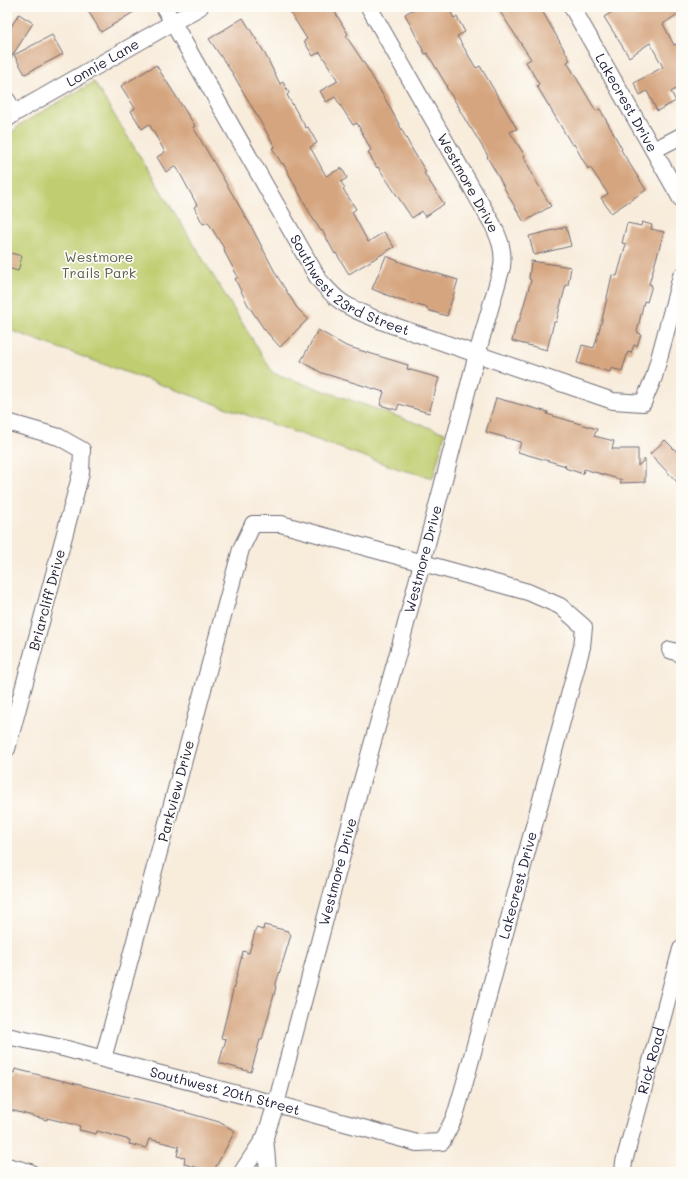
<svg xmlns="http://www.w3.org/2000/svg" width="688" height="1179" font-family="Mali,sans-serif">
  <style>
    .green { fill: #c0cd6f; stroke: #717855 }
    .building { fill: #d5a57f }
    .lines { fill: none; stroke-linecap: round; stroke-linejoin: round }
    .minor-casing { stroke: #6d6973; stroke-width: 18 }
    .minor { stroke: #fff; stroke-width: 16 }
    .labels { text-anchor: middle; stroke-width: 3.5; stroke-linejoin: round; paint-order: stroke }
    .street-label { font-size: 14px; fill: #22223b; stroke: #fdfcf7 }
    .park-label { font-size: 14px; fill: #595e4d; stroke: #fdfcf7 }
  </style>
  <rect width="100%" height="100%" fill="#fdfcf7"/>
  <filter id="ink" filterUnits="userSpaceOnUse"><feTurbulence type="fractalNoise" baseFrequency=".025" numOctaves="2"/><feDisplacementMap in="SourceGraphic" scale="8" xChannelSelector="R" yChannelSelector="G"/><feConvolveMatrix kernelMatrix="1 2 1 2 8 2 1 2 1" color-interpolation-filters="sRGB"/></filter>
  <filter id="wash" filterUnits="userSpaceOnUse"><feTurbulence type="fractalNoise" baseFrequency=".012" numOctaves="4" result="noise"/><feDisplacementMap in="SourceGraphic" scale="16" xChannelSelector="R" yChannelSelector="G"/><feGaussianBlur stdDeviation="0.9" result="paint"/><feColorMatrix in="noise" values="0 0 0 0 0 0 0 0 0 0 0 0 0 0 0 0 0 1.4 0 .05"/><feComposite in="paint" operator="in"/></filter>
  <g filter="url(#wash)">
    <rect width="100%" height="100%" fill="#f8ecdb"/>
    <path class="green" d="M 94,82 L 273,373 L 445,433 L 433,478 L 399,469 L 100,363 L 7,329 L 7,137 L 21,124 Z"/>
    <g id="blocks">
      <path class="building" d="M 86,7 L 142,7 L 101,32 Z
        M 287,7 L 332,7 L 348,34 L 346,36 L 366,66 L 388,104 L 412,149 L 426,172 L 424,173 L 444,204 L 425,217 L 422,211 L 412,218 L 378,167 L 377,168 L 368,152 L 371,150 L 357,123 L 353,125 L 335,97 L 326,102 L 320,91 L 338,81 L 320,52 L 313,56 L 304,41 L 307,39 Z
        M 417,7 L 448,7 L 454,18 L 457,17 L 465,32 L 457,36 L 476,68 L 480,66 L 517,129 L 510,132 L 525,156 L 524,157 L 536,181 L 551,206 L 524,222 L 509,197 L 497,174 L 487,157 L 488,156 L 471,128 L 470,128 L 459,109 L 460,109 L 446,87 L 447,86 L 427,53 L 425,54 L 405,14 Z
        M 497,7 L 540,7 L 570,60 L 567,62 L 596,111 L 600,109 L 622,149 L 621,150 L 646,190 L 611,213 L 601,198 L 608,194 L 590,167 L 588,169 L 574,144 L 572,145 L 537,86 L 539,84 L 526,62 L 531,59 Z
        M 621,7 L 681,7 L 681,12 L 663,24 L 674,45 L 681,42 L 681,86 L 671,92 L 676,101 L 657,111 L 647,91 L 640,95 L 634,83 L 663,67 L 650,43 L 629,57 L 604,17 Z
        M 19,14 L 33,23 L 7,64 L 7,33 Z
        M 243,18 L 264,52 L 280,84 L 283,82 L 289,93 L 287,95 L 306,128 L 308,127 L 317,143 L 310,147 L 326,176 L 342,168 L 347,178 L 341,182 L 345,188 L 343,189 L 356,209 L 352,212 L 368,242 L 384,232 L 394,247 L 349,274 L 336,253 L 335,254 L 322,230 L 321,231 L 312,217 L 283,163 L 282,164 L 272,148 L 275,147 L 233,74 L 209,39 Z
        M 52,35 L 63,54 L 25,74 L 14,55 Z
        M 156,65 L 195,126 L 193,127 L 251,226 L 277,276 L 297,308 L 308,319 L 280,347 L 264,329 L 248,305 L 235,279 L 238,277 L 224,251 L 225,250 L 208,222 L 203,224 L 194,207 L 197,205 L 176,166 L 166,172 L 157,157 L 165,152 L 149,124 L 142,129 L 131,111 L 135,108 L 121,86 Z
        M 642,222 L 652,225 L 651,229 L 664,232 L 649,284 L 652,285 L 647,302 L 644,301 L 637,332 L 641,334 L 637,346 L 634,345 L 631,353 L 628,352 L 622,371 L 611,368 L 610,372 L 577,363 L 582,345 L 594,348 L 602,320 L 612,275 L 617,276 L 626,244 L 622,243 L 627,223 L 641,226 Z
        M 566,227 L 571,246 L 534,255 L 529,236 Z
        M 7,252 L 22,256 L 18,271 L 7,268 Z
        M 386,256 L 403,263 L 458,280 L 447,316 L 427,310 L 428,308 L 399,300 L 372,289 Z
        M 531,261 L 571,267 L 568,285 L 566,285 L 556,322 L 554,322 L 547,350 L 512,341 L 517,321 L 519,322 L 531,280 L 529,279 Z
        M 318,330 L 346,346 L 408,365 L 407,369 L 439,378 L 429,413 L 399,404 L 397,410 L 380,405 L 384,392 L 322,373 L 301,361 Z
        M 496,398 L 548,412 L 547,414 L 597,429 L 594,436 L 614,441 L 612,449 L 638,449 L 638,466 L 645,459 L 645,482 L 620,483 L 622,480 L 584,469 L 583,474 L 565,468 L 566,466 L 518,452 L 521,442 L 486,432 Z
        M 665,440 L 681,456 L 681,486 L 650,454 Z
        M 264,925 L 288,931 L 291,935 L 275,987 L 276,987 L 262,1040 L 260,1040 L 251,1072 L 219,1063 L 226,1039 L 221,1038 L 243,951 L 249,953 L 256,928 L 263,930 Z
        M 15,1069 L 157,1104 L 219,1122 L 235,1131 L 213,1172 L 208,1172 L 203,1169 L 184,1164 L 185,1158 L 177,1156 L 179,1147 L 177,1146 L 149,1139 L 146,1148 L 129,1144 L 130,1140 L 97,1131 L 96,1134 L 79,1130 L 80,1126 L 47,1118 L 47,1120 L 7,1109 L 7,1096 L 10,1085 L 7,1084 L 7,1081 L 9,1072 L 14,1073 Z"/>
    </g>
  </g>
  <g filter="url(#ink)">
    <use href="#blocks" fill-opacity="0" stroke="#6d6973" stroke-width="1"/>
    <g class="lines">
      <g class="minor-casing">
        <g id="minor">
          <path id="s1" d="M 164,7 L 319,280 C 325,286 331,294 339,300 C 353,311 372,317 389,324 L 613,401 L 643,403 L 654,377 L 681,276"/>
          <path id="s2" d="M 572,7 L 681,199"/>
          <path d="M 7,100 L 15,113"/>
          <path id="s3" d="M 7,119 L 15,113 L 200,7"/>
          <path d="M 654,150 L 681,136"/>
          <path d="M 7,422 L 59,437 L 82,450 L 81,473 L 7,749"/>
          <path d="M 670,650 L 681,654"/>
          <path id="s4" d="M 7,1036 L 67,1049 L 103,1059 L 276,1104 L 417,1143 L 442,1142 L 455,1116 L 465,1082 L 582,647 L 584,627 L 560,606 L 528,592 L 510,587 L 281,524 L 253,524 L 241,549 L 103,1059"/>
          <path d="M 265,1137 L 268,1172"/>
          <path d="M 7,1166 L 30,1172"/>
          <path id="s5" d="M 242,1172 L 265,1137 L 276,1104 L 361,784 L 403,635 L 477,354 L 502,267 C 504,250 500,240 493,225 L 369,7"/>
          <path id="s6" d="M 623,1172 L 624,1162 L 681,949"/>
        </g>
      </g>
      <use href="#minor" class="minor"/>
    </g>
  </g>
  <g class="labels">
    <g class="street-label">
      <text dy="5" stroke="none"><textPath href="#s3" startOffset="111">Lonnie Lane</textPath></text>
      <text dy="5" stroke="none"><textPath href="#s2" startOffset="110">Lakecrest Drive</textPath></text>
      <text transform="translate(468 183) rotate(61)" y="5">Westmore Drive</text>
      <text dy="5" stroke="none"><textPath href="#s1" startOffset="341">Southwest 23rd Street</textPath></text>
      <text dy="5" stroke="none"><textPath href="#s5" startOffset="641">Westmore Drive</textPath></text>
      <text transform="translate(47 600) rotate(-75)" y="5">Briarcliff Drive</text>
      <text transform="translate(176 791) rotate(-75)" y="5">Parkview Drive</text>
      <text dy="5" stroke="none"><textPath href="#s5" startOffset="317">Westmore Drive</textPath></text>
      <text dy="5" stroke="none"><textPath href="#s4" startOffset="717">Lakecrest Drive</textPath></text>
      <text dy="5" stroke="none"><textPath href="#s6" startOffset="115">Rick Road</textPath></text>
      <text dy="5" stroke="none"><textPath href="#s4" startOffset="225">Southwest 20th Street</textPath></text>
    </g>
    <g class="park-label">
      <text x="99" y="262">Westmore<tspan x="99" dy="16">Trails Park</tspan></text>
    </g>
  </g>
  <rect width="688" height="1179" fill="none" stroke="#fdfcf7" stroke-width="24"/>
</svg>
